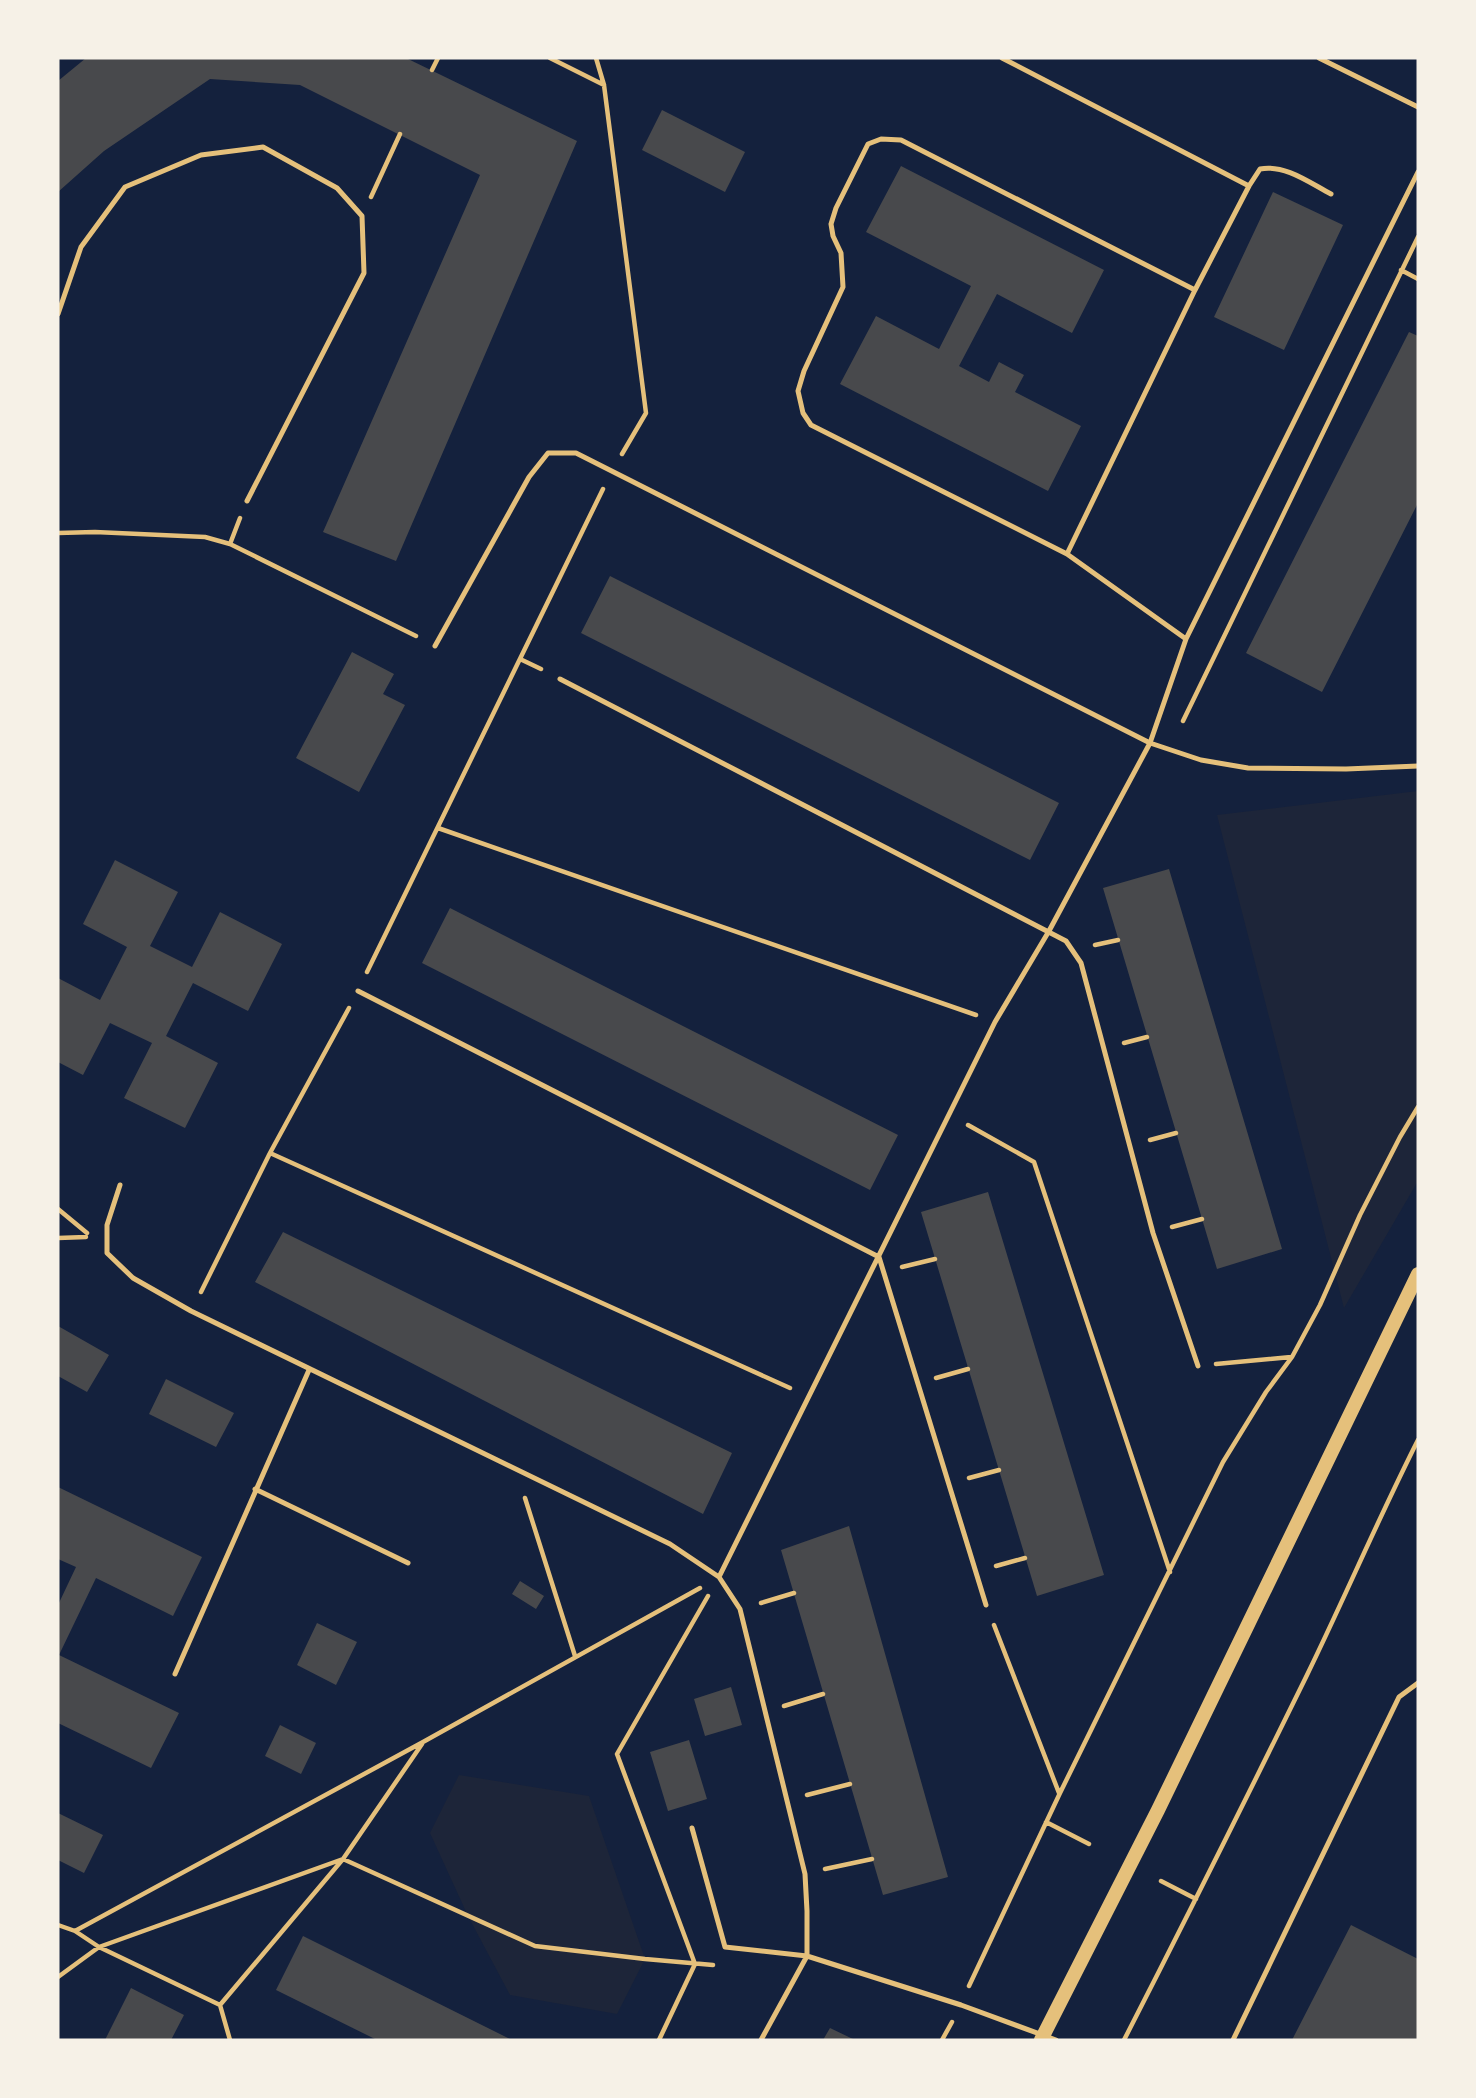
<svg xmlns="http://www.w3.org/2000/svg" width="1476" height="2098" font-family="'PT Sans Narrow',sans-serif">
  <style>
    .green { fill: #1d2539 }
    .building { fill: #48494c }
    .lines { fill: none; stroke-linecap: round; stroke-linejoin: round }
    .path { stroke: #e5c07b; stroke-width: 4.5 }
    .service { stroke: #e5c07b; stroke-width: 5 }
    .secondary { stroke: #e5c07b; stroke-width: 14 }
  </style>
  <rect width="100%" height="100%" fill="#14213d"/>
  <path class="green" d="M 1418,791 L 1418,1181 L 1344,1308 L 1217,815 Z
    M 459,1775 L 589,1796 L 645,1959 L 617,2014 L 510,1995 L 468,1916 L 430,1833 Z"/>
  <path class="building" d="M 86,58 L 406,58 L 577,141 L 396,561 L 323,532 L 480,175 L 300,85 L 210,79 L 104,151 L 58,192 L 58,81 Z
    M 662,110 L 745,152 L 725,192 L 642,150 Z
    M 901,166 L 1104,270 L 1072,333 L 997,294 L 959,366 L 989,382 L 999,362 L 1024,375 L 1015,392 L 1081,426 L 1048,491 L 840,384 L 876,316 L 939,349 L 971,286 L 866,232 Z
    M 1273,192 L 1343,225 L 1284,350 L 1214,317 Z
    M 1409,332 L 1418,336 L 1418,503 L 1322,692 L 1246,653 Z
    M 610,576 L 1059,803 L 1030,860 L 581,633 Z
    M 352,652 L 394,674 L 383,694 L 405,705 L 359,792 L 296,758 Z
    M 115,860 L 178,892 L 150,946 L 192,967 L 220,912 L 282,944 L 248,1011 L 193,983 L 166,1036 L 218,1063 L 185,1128 L 124,1098 L 152,1043 L 110,1023 L 83,1075 L 58,1062 L 58,978 L 100,1000 L 127,947 L 83,924 Z
    M 1169,869 L 1282,1249 L 1217,1269 L 1103,888 Z
    M 450,908 L 898,1135 L 870,1190 L 422,963 Z
    M 988,1192 L 1104,1575 L 1037,1596 L 921,1212 Z
    M 283,1232 L 732,1453 L 703,1514 L 255,1282 Z
    M 58,1326 L 109,1355 L 87,1392 L 58,1376 Z
    M 166,1379 L 234,1413 L 216,1447 L 149,1414 Z
    M 58,1487 L 202,1557 L 173,1616 L 96,1578 L 59,1655 L 179,1713 L 151,1768 L 58,1723 L 58,1605 L 76,1567 L 58,1559 Z
    M 849,1526 L 948,1877 L 883,1895 L 781,1550 Z
    M 520,1581 L 544,1596 L 536,1609 L 512,1594 Z
    M 317,1623 L 357,1642 L 336,1685 L 297,1665 Z
    M 731,1687 L 742,1725 L 705,1736 L 694,1699 Z
    M 280,1725 L 316,1743 L 301,1774 L 265,1756 Z
    M 689,1740 L 707,1799 L 668,1811 L 650,1752 Z
    M 58,1813 L 103,1835 L 84,1873 L 58,1860 Z
    M 1351,1925 L 1418,1959 L 1418,2040 L 1292,2040 Z
    M 303,1936 L 512,2040 L 377,2040 L 276,1990 Z
    M 131,1988 L 184,2015 L 171,2040 L 105,2040 Z
    M 830,2028 L 855,2040 L 823,2040 Z"/>
  <g class="lines">
    <path class="path" d="M 550,58 L 604,85
      M 596,58 L 604,85 L 646,413 L 622,454
      M 432,70 L 438,58
      M 371,197 L 400,134
      M 1401,270 L 1418,279
      M 58,533 L 95,532 L 205,537 L 230,544 L 416,636
      M 230,544 L 240,518
      M 520,659 L 541,669
      M 1183,721 L 1418,237
      M 438,828 L 976,1015
      M 1095,945 L 1118,940
      M 367,972 L 603,489
      M 1124,1043 L 1147,1037
      M 968,1125 L 1034,1162 L 1170,1572
      M 1150,1140 L 1176,1133
      M 270,1153 L 790,1388
      M 58,1209 L 87,1233
      M 1172,1227 L 1202,1219
      M 58,1238 L 86,1237
      M 902,1267 L 935,1259
      M 201,1292 L 270,1153 L 349,1008
      M 1216,1364 L 1291,1357
      M 936,1378 L 968,1369
      M 969,1478 L 999,1470
      M 525,1498 L 575,1656
      M 996,1566 L 1025,1558
      M 761,1603 L 794,1593
      M 994,1625 L 1059,1793
      M 784,1706 L 823,1694
      M 807,1795 L 850,1784
      M 1046,1822 L 1089,1844
      M 825,1869 L 872,1859
      M 1161,1881 L 1196,1899
      M 58,1925 L 75,1931 L 99,1947 L 343,1859 L 535,1946 L 645,1959 L 713,1965
      M 75,1931 L 423,1742 L 700,1588
      M 58,1977 L 99,1947 L 220,2005 L 230,2040
      M 969,1986 L 1060,1793 L 1223,1462 L 1266,1392 L 1292,1357 L 1320,1305 L 1360,1215 L 1400,1137 L 1418,1107
      M 220,2005 L 343,1859 L 422,1744
      M 659,2040 L 695,1964 L 617,1754 L 708,1596
      M 942,2040 L 952,2022
      M 1124,2040 C 1186,1919 1247,1797 1307,1675 C 1345,1597 1379,1517 1418,1440"/>
    <path class="service" d="M 1002,58 L 1249,186
      M 1319,58 L 1418,107
      M 1195,290 L 1249,186 L 1260,169 C 1285,164 1310,183 1331,194
      M 58,314 L 81,247 L 125,187 L 201,155 L 263,147 L 337,188 L 362,216 L 364,273 L 247,501
      M 1067,554 L 1195,290 L 901,140 L 881,139 L 868,144 L 836,208 L 831,224 L 833,236 L 841,253 L 843,287 L 804,371 L 798,391 L 803,413 L 811,425 L 1067,554 L 1186,639
      M 435,646 L 529,477 L 548,453 L 576,453 L 1150,743 L 1201,760 L 1248,768 L 1346,769 L 1418,766
      M 560,679 L 1066,941 L 1081,963 L 1153,1233 L 1198,1366
      M 358,991 L 879,1257 L 986,1605
      M 120,1185 L 107,1225 L 107,1253 L 133,1278 L 191,1311 L 670,1544 L 719,1577 L 740,1609 L 805,1874 L 807,1911 L 807,1956 L 961,2005 L 1056,2040
      M 255,1489 L 408,1563
      M 719,1577 L 995,1022 L 1049,931 L 1150,743 L 1186,639 L 1418,172
      M 175,1674 L 309,1370
      M 692,1828 L 725,1947 L 807,1956 L 761,2040
      M 1233,2040 L 1399,1697 L 1418,1683"/>
    <path class="secondary" d="M 1041,2040 L 1158,1810 L 1418,1274"/>
  </g>
  <rect width="1476" height="2098" fill="none" stroke="#f6f1e7" stroke-width="119"/>
</svg>
